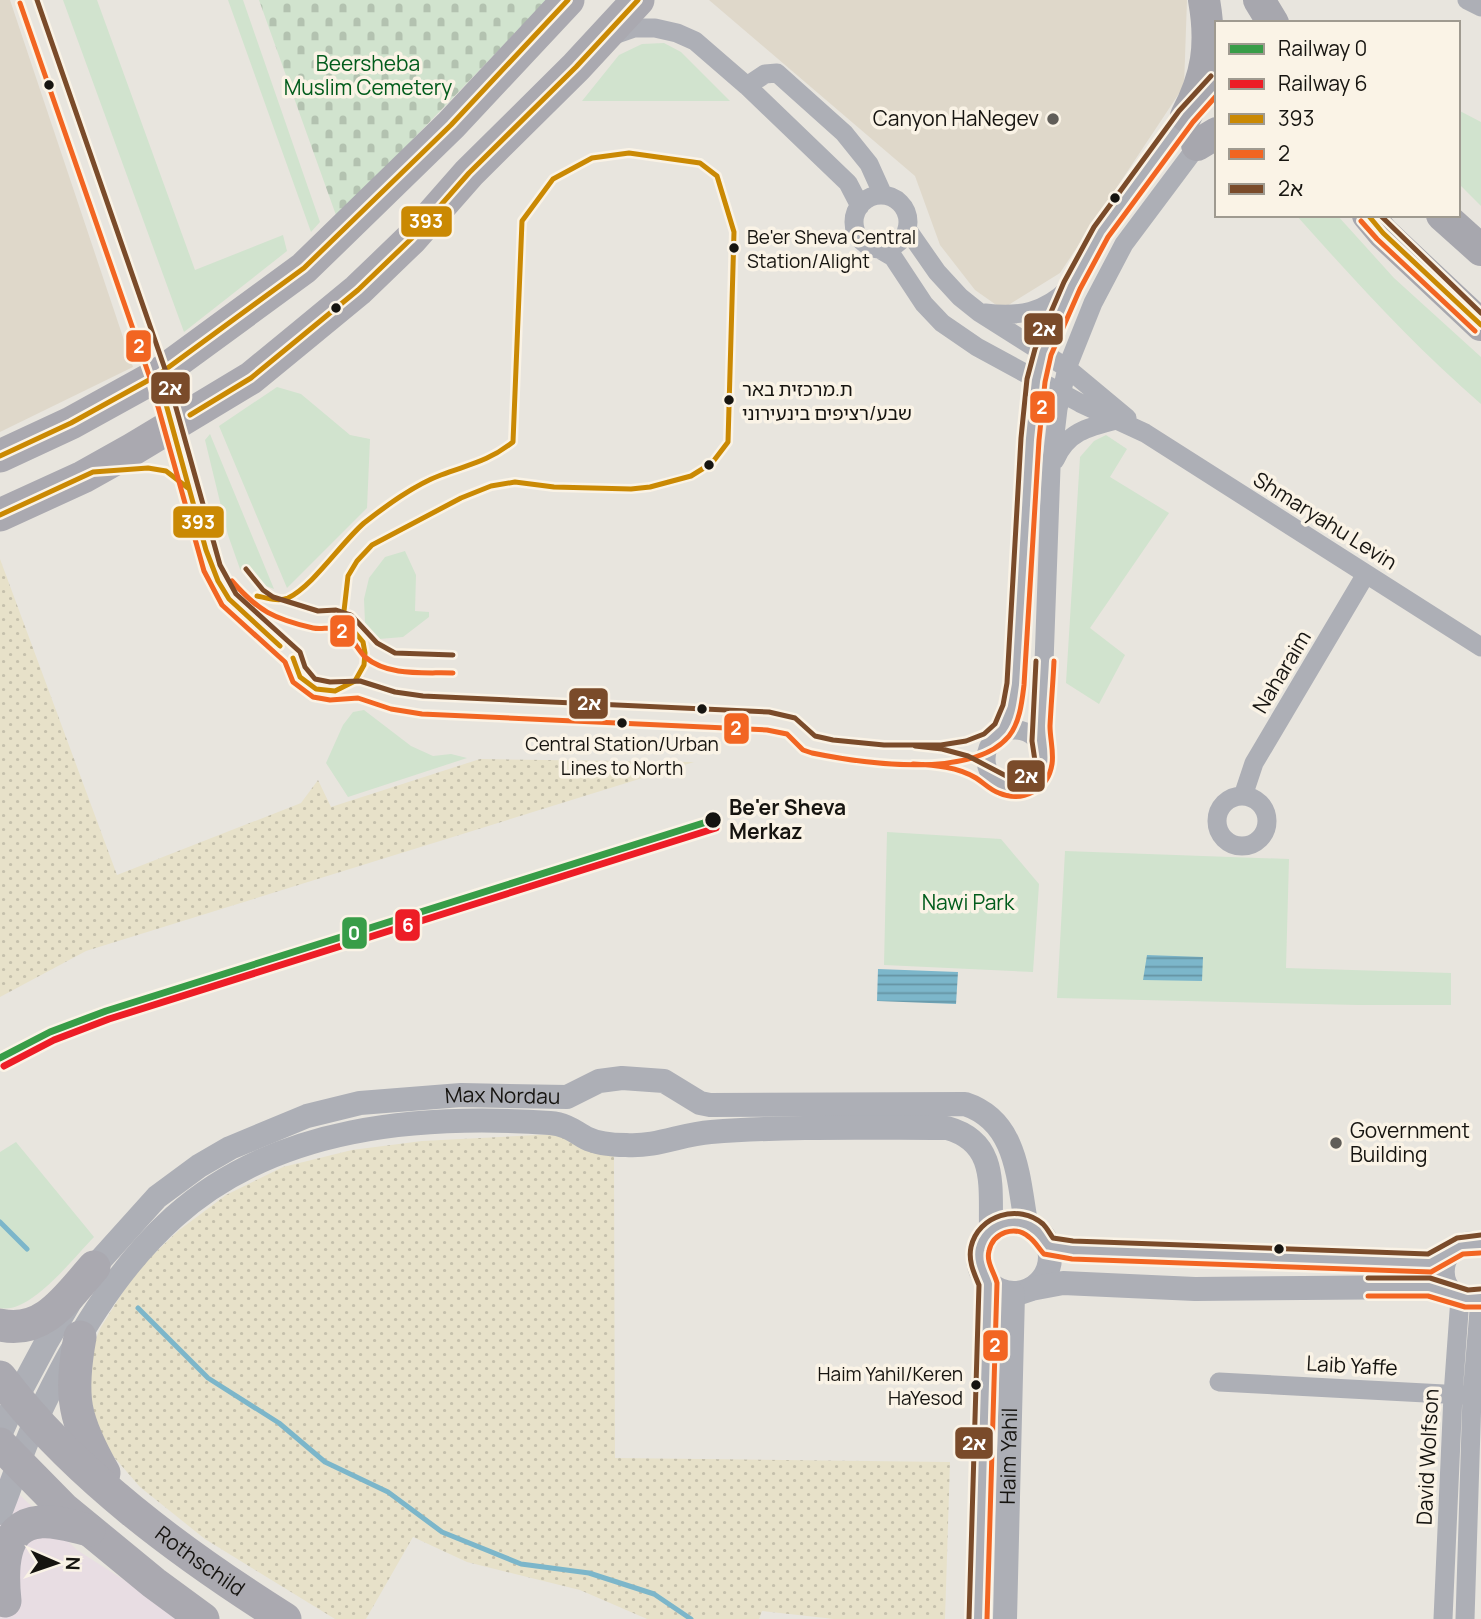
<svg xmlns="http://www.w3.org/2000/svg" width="1481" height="1619" font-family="Manrope,'Noto Sans Hebrew',sans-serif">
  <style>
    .built { fill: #dfd8ca }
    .industrial { fill: #e8dde3 }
    .green { fill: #d1e3ce }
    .sand { fill: url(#sand-dots) }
    .cemetery { fill: url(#cemetery-stones) }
    .water { fill: url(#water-rules) }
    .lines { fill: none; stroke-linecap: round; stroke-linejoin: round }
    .stream { stroke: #7cb6ca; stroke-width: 5 }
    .minor { stroke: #adafb6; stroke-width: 19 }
    .tertiary { stroke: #adafb6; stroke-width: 24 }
    .primary { stroke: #a7a7ae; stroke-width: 32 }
    .trunk { stroke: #aaa9b0; stroke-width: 33 }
    .bus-1-casing { stroke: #faf3e6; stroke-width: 10 }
    .bus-2-casing { stroke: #faf3e6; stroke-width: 10 }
    .bus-3-casing { stroke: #faf3e6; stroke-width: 10 }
    .bus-1 { stroke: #ca8903; stroke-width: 5 }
    .bus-2 { stroke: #f26522; stroke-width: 5 }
    .bus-3 { stroke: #7a4b2a; stroke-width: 5 }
    .rail-1-casing { stroke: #faf3e6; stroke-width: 12 }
    .rail-2-casing { stroke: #faf3e6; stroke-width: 12 }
    .rail-1 { stroke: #389d48; stroke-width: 7 }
    .rail-2 { stroke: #ed1d26; stroke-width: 7 }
    .bus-dot { fill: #161410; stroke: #faf3e6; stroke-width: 2.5 }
    .poi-dot { fill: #605d58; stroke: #faf3e6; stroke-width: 2.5 }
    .labels { text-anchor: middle; stroke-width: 7; stroke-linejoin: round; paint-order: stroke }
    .bus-label { font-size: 19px; fill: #161410; stroke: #faf3e6; text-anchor: start }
    .park-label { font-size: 21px; fill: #025c1c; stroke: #faf3e6 }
    .poi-label { font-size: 21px; fill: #161410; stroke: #faf3e6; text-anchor: end }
    .street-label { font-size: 21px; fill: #161410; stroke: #faf3e6 }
    .stop-label { font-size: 21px; font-weight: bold; fill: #161410; stroke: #faf3e6; text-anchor: start }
    .line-badge { stroke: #faf3e6; stroke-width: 2.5 }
    .badge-label { font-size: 19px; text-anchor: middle; font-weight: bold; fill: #fff }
  </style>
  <defs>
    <pattern id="sand-dots" width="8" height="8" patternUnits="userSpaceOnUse" patternTransform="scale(1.75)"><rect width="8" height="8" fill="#e7e1c9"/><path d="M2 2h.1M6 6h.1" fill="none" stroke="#c5c0ac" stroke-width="1.8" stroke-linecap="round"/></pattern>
    <pattern id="cemetery-stones" width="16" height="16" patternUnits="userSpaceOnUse" patternTransform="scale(1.75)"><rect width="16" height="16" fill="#d1e3ce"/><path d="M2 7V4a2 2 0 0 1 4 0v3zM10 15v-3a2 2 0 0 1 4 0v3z" fill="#b3c2b0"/></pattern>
    <pattern id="water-rules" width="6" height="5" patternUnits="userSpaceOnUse" patternTransform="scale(1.75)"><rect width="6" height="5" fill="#7cb6ca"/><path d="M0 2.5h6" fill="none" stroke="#6593a3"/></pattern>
  </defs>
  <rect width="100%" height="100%" fill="#e8e5de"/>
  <path class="built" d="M 0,0 L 10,0 L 133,367 L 0,432 Z
    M 709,0 L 1187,0 L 1184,86 L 1060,273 L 1002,309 L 975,290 L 940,245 L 915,176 Z"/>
  <path class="industrial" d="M 0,1476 L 77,1550 L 185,1619 L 0,1619 Z"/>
  <path class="green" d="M 63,0 L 97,0 L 195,270 L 283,235 L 287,251 L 184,332 Z
    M 228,0 L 243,0 L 320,222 L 311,232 Z
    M 664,43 L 681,52 L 730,101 L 582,101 L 619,55 L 642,44 Z
    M 1458,110 L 1481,122 L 1481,206 L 1458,183 Z
    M 1296,215 L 1337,215 L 1394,278 L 1481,357 L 1481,404 C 1414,346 1355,281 1296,215 Z
    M 277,387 L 301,394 L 350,435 L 370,439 L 367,508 L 287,588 L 219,426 Z
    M 210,434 L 274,589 L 251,580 L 240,569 L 228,535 L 205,440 Z
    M 1106,435 L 1127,449 L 1110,477 L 1169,513 L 1090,628 L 1125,655 L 1099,704 L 1066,683 L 1080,457 L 1094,441 Z
    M 405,551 L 416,575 L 415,611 L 429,612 L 429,617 L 403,637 L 379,639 L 365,623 L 364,599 L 369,578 L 385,557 Z
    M 364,710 L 411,746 L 433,756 L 451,754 L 467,758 L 348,797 L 326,763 L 343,725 L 353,712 Z
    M 887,832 L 1001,839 L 1039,884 L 1033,972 L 884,965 Z
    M 1065,851 L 1289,859 L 1286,968 L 1451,973 L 1451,1005 L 1358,1005 L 1057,998 Z
    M 16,1142 L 94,1237 C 74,1257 30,1315 0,1308 L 0,1152 Z"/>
  <path class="sand" d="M 0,559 L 117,875 L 301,803 L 318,780 L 331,807 L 480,759 L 694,762 L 86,951 L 0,997 Z
    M 556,1134 L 614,1156 L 615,1458 L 950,1462 L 945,1619 L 834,1619 L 762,1611 L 759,1619 L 647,1619 L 580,1590 L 467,1562 L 413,1537 L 366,1619 L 335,1619 L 205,1539 L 140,1487 L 101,1442 L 84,1387 L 90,1352 L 101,1327 L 136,1271 L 178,1231 L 226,1195 L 283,1167 L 352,1150 L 422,1141 Z"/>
  <path class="cemetery" d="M 259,0 L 547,0 L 337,218 Z"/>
  <path class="water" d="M 1147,955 L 1203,957 L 1202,981 L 1143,980 Z
    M 878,969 L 958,972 L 956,1004 L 877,1001 Z"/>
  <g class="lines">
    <path class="stream" d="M 0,1222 L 27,1249
      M 138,1308 L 208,1378 L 279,1423 L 325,1462 L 388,1492 L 442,1532 L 521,1564 L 589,1573 L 654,1594 L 691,1619"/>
    <path class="minor" d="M 1467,0 L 1481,7
      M 611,36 L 634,28 L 655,28 L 677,33 L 695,41 L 747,86 L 848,183 L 860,206
      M 747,86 L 765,74 L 777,73 L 844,133 L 869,164 L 883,195
      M854 222a27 27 0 1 1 54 0a27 27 0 1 1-54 0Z
      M 907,229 L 937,272 L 960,297 L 980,313 L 1067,368 L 1127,418
      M 881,250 L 893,257 L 924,304 L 942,323 L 977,347 L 1080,403 L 1145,433 L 1481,647
      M 985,313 C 1019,317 1044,313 1069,288
      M 1055,460 C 1067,432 1088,427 1116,420
      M986 759a29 29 0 1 1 58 0a29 29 0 1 1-58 0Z
      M 1001,732 L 1013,701 L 1017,668 L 1030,439 L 1036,380 L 1043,352 L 1072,285 L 1101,232 L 1193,109
      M 1041,746 L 1051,468 L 1058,409 L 1067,368 L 1093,303 L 1124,244 L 1204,137
      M 1243,796 L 1254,763 L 1366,574
      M1217 821a25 25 0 1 1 50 0a25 25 0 1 1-50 0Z
      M 1219,1382 L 1463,1395
      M 1443,1619 L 1453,1395 L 1460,1298
      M 1465,1619 L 1472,1396 L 1479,1311 L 1481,1307"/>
    <g class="tertiary">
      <circle cx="1014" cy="1257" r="36"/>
      <path d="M 1481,1244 C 1429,1235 1431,1310 1481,1298"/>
      <path d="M 1048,1246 L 1072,1250 L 1430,1263 L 1453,1249"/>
      <path d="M 1031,1289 L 1063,1283 L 1195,1289 L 1431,1287 L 1452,1293"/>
      <path id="s1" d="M 0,1435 L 16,1399 L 46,1343 L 70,1302 L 94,1267 L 157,1197 L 199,1166 L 230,1148 L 307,1116 L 360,1103 L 461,1095 L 567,1097 L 599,1081 L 622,1078 L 664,1081 L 700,1103 L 710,1105 L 965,1104 C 1017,1121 1018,1177 1026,1223"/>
      <path d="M 0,1513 C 13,1481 23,1447 38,1416 C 72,1344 114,1271 174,1217 C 275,1126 420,1114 550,1123 C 565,1124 574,1131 586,1138 C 598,1144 613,1145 626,1145 C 658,1147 681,1134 711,1132 C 789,1126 868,1128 947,1128 C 998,1142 990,1186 991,1229"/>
      <path d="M 978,1619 L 988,1283"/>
      <path id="s2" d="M 1005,1619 L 1013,1294"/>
    </g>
    <path class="primary" d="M 1259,0 L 1273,23
      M 1186,116 C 1207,76 1212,45 1204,0
      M 1197,145 L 1217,133
      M 1368,215 L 1383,233 L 1481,325
      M 1442,215 L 1481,250"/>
    <g class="trunk">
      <path d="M 0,456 L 71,423 L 158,375 L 304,268 L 451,125 L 568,0"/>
      <path d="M 0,515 L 83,477 L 133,449 L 251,378 L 301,337 L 358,290 L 411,239 L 469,173 L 576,67 L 638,0"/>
      <path d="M 0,1325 C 44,1335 68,1296 94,1267"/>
      <path d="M 80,1337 C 69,1398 74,1420 104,1473"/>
      <path id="s3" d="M 0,1377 C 74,1475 182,1554 285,1619"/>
      <path d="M 0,1444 L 64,1509 L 154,1583 L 203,1619"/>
      <path d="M 5,1601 C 2,1572 0,1525 40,1522 C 56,1520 74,1527 89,1530"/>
    </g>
    <g class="bus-1-casing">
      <path id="bus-1" d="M 1368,215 L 1383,233 L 1481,325
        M 158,375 L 206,550 L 218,581 L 229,599 L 280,646
        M 190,415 L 251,378 L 358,290 L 411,239 L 469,173 L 576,67 L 638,0
        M 0,456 L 71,423 L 158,375 L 304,268 L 451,125 L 568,0
        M 0,515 L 93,472 L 148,468 L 166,471 L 188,488
        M 257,596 C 267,598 279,602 288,598 C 313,586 341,543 364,523 C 387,505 414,485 441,475 C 470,464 487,462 513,442 L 522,221 L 553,179 L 592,158 L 629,153 L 700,163 L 717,176 L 734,232 L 728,442 L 712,463 L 691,476 L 650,487 L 631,489 L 554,487 L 515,482 L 491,486 L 461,498 L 372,545 L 357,561 L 348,576 L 344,611 L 347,623 L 363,642 L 365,653 L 364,665 L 355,681 L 335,691 L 316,689 L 300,677 L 293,658"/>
    </g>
    <g class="bus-2-casing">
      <path id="bus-2" d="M 20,3 L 150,378 L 204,571 L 222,605 L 285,662 L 293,682 L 313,697 L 330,700 L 358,698 L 391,709 L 422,714 L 767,730 L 787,734 L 803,750 L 812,753 C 861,763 973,780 1009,736 C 1020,722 1022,701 1024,685 L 1039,440 L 1045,382 L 1051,355 L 1080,289 L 1108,237 L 1193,122 L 1217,95
        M 1361,221 L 1377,239 L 1475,331
        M 232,581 C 258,611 274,619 313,628 C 322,630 331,626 340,630 C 352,635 356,648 365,657 C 389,677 424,672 453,673
        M 913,764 C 935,765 958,767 976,778 C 984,783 990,790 999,793 C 1022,803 1048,790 1052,764 C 1054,752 1050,739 1050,726 C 1051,705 1053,683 1054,661
        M 1368,1296 L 1428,1296 L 1465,1307 L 1481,1307
        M 987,1619 L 997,1283 C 994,1272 986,1262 989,1251 C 993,1232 1015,1225 1029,1237 C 1035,1241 1039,1249 1044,1254 L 1072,1259 L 1431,1272 L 1463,1254 L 1480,1253"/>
    </g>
    <g class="bus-3-casing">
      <path id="bus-3" d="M 37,0 L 166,372 L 220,565 L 236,594 L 300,652 L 305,667 L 315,679 L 330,682 L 360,681 L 395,692 L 423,696 L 769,712 L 795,718 L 815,736 L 833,740 L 884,745 L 941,745 L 966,741 L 984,734 L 995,724 L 1003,705 L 1007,683 L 1021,438 L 1027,379 L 1035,349 L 1064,282 L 1094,227 L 1179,111 L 1211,76
        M 1380,215 L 1481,313
        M 246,569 L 263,590 L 273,597 L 318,611 L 336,610 L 351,615 L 377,643 L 395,653 L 453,655
        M 915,746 L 942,749 L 968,756 L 1012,779 L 1027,776 L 1035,761 L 1032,741 L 1036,661
        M 1368,1278 L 1430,1278 L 1468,1290 L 1480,1289
        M 969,1619 L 979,1285 C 974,1273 968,1261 971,1247 C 978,1215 1019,1203 1043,1224 C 1047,1228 1050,1234 1053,1238 L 1073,1241 L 1428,1254 L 1457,1238 L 1481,1235"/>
    </g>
    <use href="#bus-1" class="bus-1"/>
    <use href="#bus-2" class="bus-2"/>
    <use href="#bus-3" class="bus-3"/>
    <g class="rail-1-casing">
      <path id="rail-1" d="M 0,1058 L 50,1032 L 106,1011 L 713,820"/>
    </g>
    <g class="rail-2-casing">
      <path id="rail-2" d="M 4,1066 L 54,1040 L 109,1019 L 716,828"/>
    </g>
    <use href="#rail-1" class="rail-1"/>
    <use href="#rail-2" class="rail-2"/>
  </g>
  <g class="bus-dot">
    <circle cx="49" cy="85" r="6"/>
    <circle cx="1115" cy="198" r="6"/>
    <circle cx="734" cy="248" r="6"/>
    <circle cx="336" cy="308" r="6"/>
    <circle cx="729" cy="400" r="6"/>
    <circle cx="709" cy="465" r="6"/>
    <circle cx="702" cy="709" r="6"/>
    <circle cx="622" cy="723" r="6"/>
    <circle cx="713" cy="820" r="9"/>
    <circle cx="1279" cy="1249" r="6"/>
    <circle cx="976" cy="1385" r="6"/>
  </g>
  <g class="poi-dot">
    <circle cx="1053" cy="119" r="7"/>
    <circle cx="1336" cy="1143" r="7"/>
  </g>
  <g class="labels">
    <g class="bus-label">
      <text x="747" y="244">Be'er Sheva Central<tspan x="747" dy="24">Station/Alight</tspan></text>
      <text x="742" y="396">ת.מרכזית באר<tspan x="742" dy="24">שבע/רציפים בינעירוני</tspan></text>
      <text x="622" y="751" text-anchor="middle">Central Station/Urban<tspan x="622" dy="24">Lines to North</tspan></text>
      <text x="963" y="1381" text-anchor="end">Haim Yahil/Keren<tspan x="963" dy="24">HaYesod</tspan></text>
    </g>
    <g class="park-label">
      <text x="368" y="71">Beersheba<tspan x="368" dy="24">Muslim Cemetery</tspan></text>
      <text x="968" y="910">Nawi Park</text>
    </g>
    <g class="poi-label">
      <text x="1039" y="126">Canyon HaNegev</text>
      <text x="1350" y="1138" text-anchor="start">Government<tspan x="1350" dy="24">Building</tspan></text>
    </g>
    <g class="street-label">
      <text transform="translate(1325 521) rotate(32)" y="7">Shmaryahu Levin</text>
      <text transform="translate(1282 672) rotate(-59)" y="7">Naharaim</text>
      <text dy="7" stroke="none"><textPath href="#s1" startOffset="656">Max Nordau</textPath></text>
      <text transform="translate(1352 1366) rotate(3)" y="7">Laib Yaffe</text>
      <text dy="7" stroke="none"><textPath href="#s2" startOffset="163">Haim Yahil</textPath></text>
      <text transform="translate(1428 1457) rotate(-87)" y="7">David Wolfson</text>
      <text dy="7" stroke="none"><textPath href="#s3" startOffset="273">Rothschild</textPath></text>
    </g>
    <g class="stop-label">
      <text x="729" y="815">Be'er Sheva<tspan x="729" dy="24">Merkaz</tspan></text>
    </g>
  </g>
  <g class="line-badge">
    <rect x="400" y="205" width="53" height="33" rx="7" fill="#ca8903"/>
    <rect x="1023" y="312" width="41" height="34" rx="7" fill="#7a4b2a"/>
    <rect x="125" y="329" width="27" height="34" rx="7" fill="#f26522"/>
    <rect x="150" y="371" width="41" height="34" rx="7" fill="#7a4b2a"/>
    <rect x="1029" y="390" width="27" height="34" rx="7" fill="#f26522"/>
    <rect x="172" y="505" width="53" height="34" rx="7" fill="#ca8903"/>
    <rect x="329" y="614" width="27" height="34" rx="7" fill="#f26522"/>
    <rect x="568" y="687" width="41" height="33" rx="7" fill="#7a4b2a"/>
    <rect x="723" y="712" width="27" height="33" rx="7" fill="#f26522"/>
    <rect x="1006" y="759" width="40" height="34" rx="7" fill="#7a4b2a"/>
    <rect x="394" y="908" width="27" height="34" rx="7" fill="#ed1d26"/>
    <rect x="341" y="916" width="27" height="34" rx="7" fill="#389d48"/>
    <rect x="982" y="1329" width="27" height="33" rx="7" fill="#f26522"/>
    <rect x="954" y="1426" width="40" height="34" rx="7" fill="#7a4b2a"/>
  </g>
  <g class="badge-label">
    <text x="426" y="228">393</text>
    <text x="1044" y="336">2א</text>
    <text x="139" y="353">2</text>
    <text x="170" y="395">2א</text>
    <text x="1042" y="414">2</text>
    <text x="198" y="529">393</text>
    <text x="342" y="638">2</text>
    <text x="589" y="710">2א</text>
    <text x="736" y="735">2</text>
    <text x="1026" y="783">2א</text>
    <text x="408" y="932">6</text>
    <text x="354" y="940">0</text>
    <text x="995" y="1352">2</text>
    <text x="974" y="1450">2א</text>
  </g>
  <rect x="1215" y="21" width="245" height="196" fill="#faf3e6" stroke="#9f9a90" stroke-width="2"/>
  <rect x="1229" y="44" width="35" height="10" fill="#389d48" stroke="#9f9a90" stroke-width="2"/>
  <text x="1278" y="56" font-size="21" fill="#161410">Railway 0</text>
  <rect x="1229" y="79" width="35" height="10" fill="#ed1d26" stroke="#9f9a90" stroke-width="2"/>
  <text x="1278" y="91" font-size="21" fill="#161410">Railway 6</text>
  <rect x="1229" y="114" width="35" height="10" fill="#ca8903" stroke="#9f9a90" stroke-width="2"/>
  <text x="1278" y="126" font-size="21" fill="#161410">393</text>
  <rect x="1229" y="149" width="35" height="10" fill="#f26522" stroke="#9f9a90" stroke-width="2"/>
  <text x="1278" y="161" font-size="21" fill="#161410">2</text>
  <rect x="1229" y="184" width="35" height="10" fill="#7a4b2a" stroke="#9f9a90" stroke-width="2"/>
  <text x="1278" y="196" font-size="21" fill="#161410">2א</text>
  <g transform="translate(56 1563) rotate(92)" stroke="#faf3e6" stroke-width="5" paint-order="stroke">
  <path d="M0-5L12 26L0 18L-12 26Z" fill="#161410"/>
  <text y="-10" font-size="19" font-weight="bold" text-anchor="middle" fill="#161410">N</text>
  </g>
</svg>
